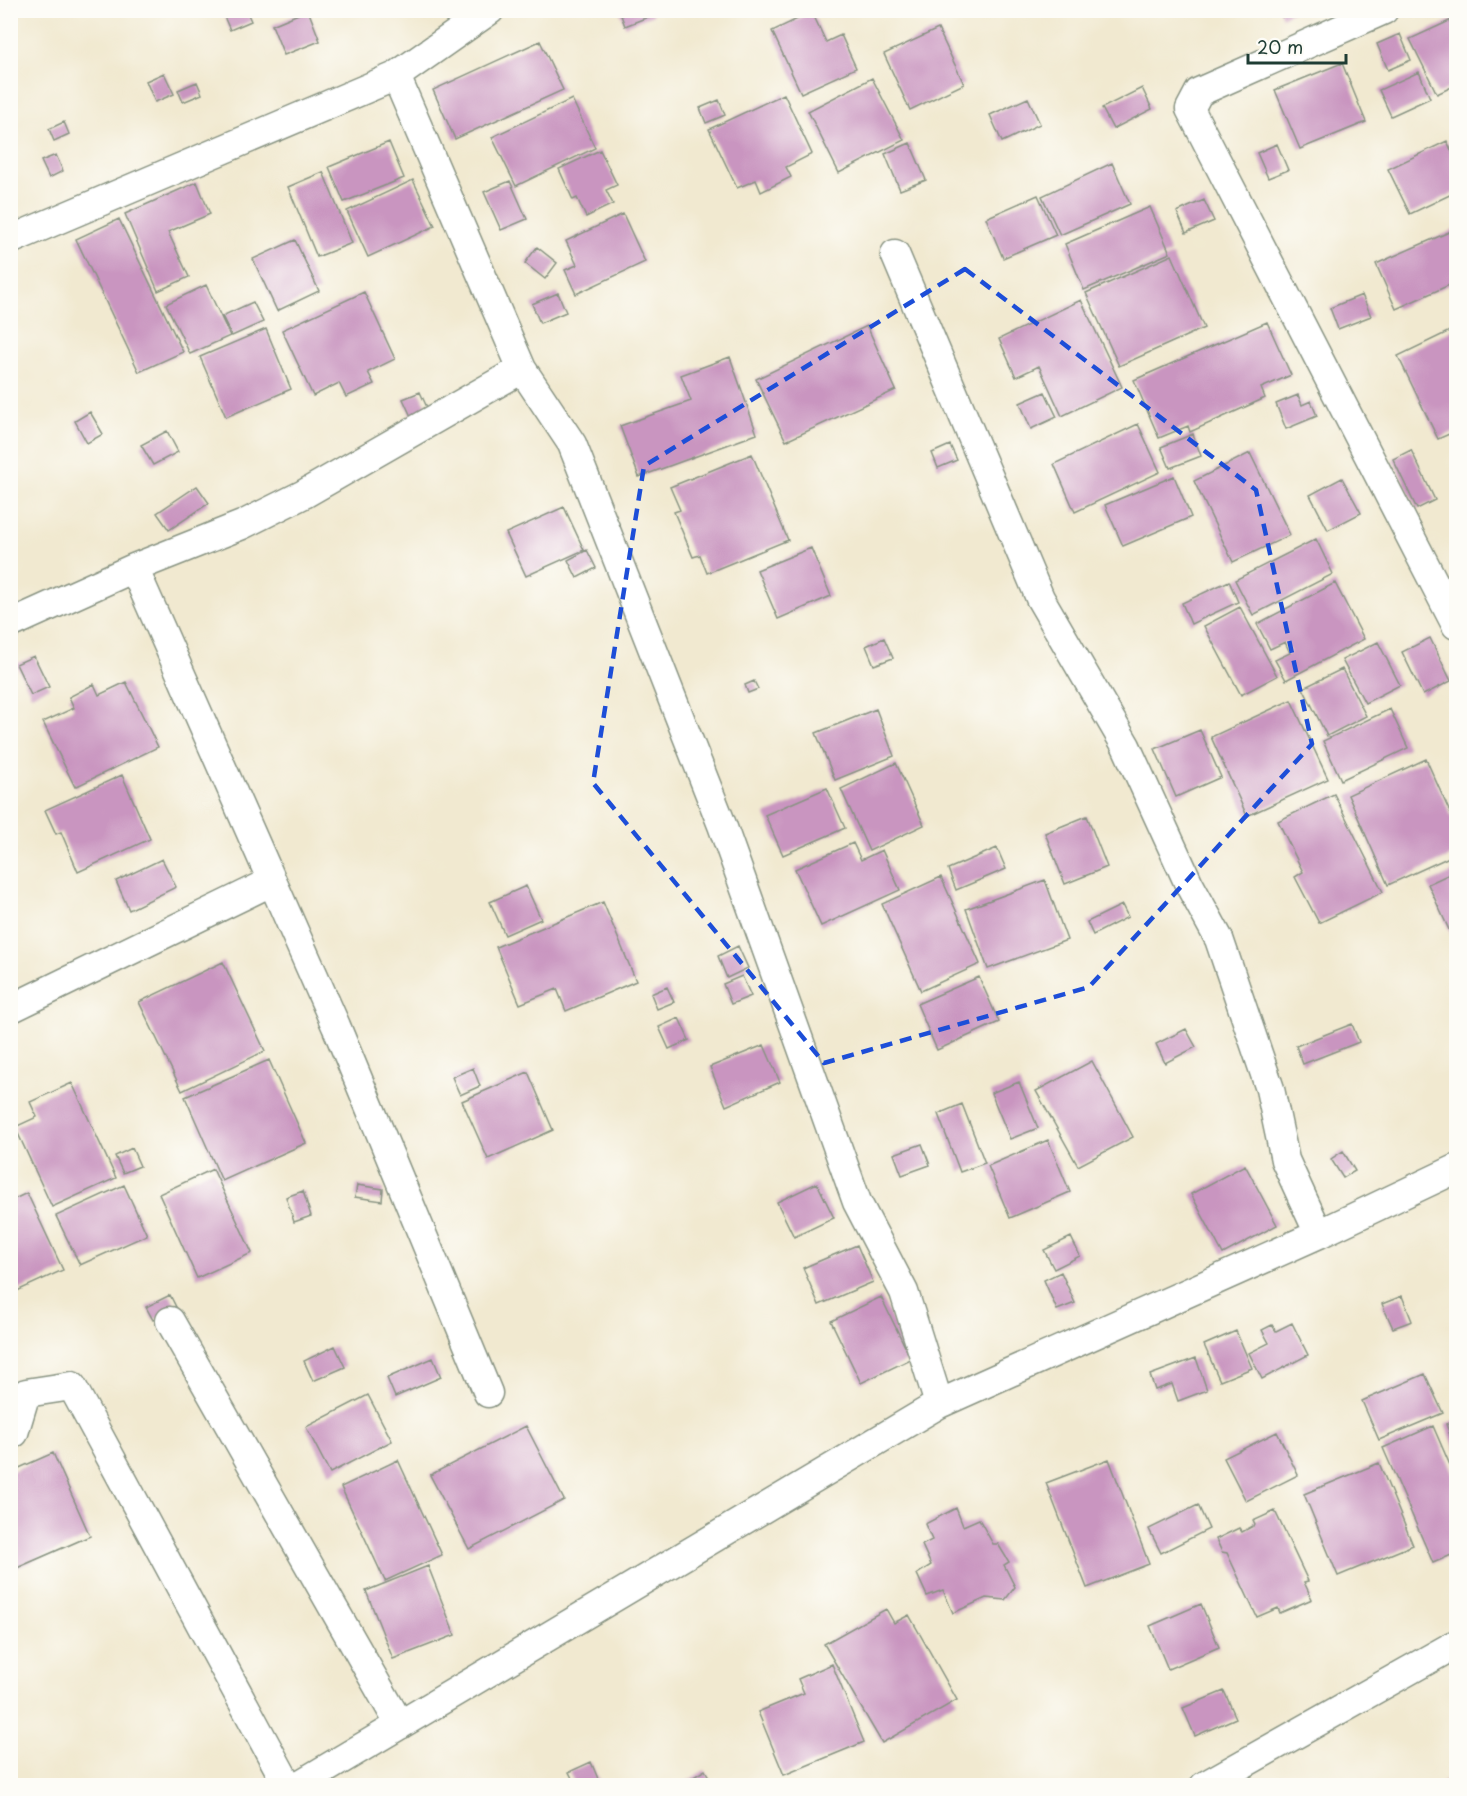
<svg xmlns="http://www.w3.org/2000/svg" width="1467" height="1796" font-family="'Playpen Sans',sans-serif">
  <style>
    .building { fill: #c995c0 }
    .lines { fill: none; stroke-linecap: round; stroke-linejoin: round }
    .minor-casing { stroke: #889382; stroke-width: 31 }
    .minor { stroke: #fff; stroke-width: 28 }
    .marked { fill: none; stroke: #1d4ed8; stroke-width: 4.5; stroke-dasharray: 12 8; stroke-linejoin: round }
  </style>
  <rect width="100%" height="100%" fill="#fdfcf7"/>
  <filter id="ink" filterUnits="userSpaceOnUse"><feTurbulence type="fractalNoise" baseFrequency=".0167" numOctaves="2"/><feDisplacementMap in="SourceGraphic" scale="12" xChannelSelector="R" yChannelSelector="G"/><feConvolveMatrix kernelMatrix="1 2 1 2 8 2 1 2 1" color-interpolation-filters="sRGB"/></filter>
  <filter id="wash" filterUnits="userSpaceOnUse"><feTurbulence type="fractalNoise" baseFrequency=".008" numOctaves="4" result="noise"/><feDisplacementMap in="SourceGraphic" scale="24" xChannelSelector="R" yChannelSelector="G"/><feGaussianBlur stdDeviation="1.35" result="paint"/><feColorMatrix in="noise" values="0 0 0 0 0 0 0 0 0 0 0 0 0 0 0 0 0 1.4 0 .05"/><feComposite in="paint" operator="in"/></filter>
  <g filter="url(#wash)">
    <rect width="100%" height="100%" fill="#f1e9d0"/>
    <g id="blocks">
      <path class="building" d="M 246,10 L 251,21 L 230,30 L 222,12 Z
        M 308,10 L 320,41 L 284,55 L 272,25 Z
        M 619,10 L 651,10 L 653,15 L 625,26 Z
        M 1279,10 L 1295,10 L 1282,17 Z
        M 812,12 L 826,42 L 841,35 L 856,68 L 801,93 L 772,31 Z
        M 1456,18 L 1456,85 L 1437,94 L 1410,39 Z
        M 938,29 L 964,84 L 910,110 L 884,54 Z
        M 1400,34 L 1411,60 L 1388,70 L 1377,44 Z
        M 540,41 L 563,90 L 455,139 L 433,90 Z
        M 1342,63 L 1366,122 L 1300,149 L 1275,90 Z
        M 1419,72 L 1430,98 L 1391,116 L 1379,90 Z
        M 164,73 L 174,94 L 155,102 L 146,81 Z
        M 872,78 L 904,140 L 839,173 L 808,111 Z
        M 197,82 L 202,94 L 183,102 L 178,90 Z
        M 1142,88 L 1152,109 L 1113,129 L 1102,108 Z
        M 784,94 L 812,154 L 786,167 L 791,177 L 761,192 L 756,180 L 737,188 L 709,129 Z
        M 1028,98 L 1040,124 L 1002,142 L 990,115 Z
        M 572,99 L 595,148 L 516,186 L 492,137 Z
        M 719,100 L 725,115 L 706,123 L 700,108 Z
        M 64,122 L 69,134 L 54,141 L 49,129 Z
        M 1447,141 L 1456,161 L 1456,192 L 1410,214 L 1388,169 Z
        M 389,142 L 404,178 L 344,202 L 329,167 Z
        M 910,143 L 926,180 L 900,190 L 885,154 Z
        M 1277,144 L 1288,170 L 1268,178 L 1257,153 Z
        M 600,150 L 617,185 L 606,190 L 613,204 L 586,217 L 577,198 L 573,200 L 559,169 Z
        M 56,155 L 63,171 L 49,178 L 41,161 Z
        M 1112,163 L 1130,204 L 1060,235 L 1042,196 Z
        M 323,172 L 352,243 L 317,257 L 288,187 Z
        M 413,180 L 435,226 L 368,257 L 347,211 Z
        M 510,181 L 527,219 L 501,230 L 484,192 Z
        M 197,182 L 210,214 L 168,232 L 189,277 L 158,291 L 125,214 Z
        M 1038,195 L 1056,235 L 1003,258 L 986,218 Z
        M 1204,200 L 1214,221 L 1186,233 L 1177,212 Z
        M 1150,207 L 1170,253 L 1084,290 L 1065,244 Z
        M 623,214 L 645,262 L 576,294 L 565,270 L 577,265 L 566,241 Z
        M 119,219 L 183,352 L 139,372 L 76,239 Z
        M 1456,229 L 1456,282 L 1396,309 L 1376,264 Z
        M 295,240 L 319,291 L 277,311 L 253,259 Z
        M 537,247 L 557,263 L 545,279 L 525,263 Z
        M 1172,255 L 1204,328 L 1119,366 L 1086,293 Z
        M 206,285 L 230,336 L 190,354 L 166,304 Z
        M 364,292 L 395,359 L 368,372 L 374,384 L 346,397 L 339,383 L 313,396 L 282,330 Z
        M 558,293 L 566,312 L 540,323 L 532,304 Z
        M 1362,295 L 1371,316 L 1338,329 L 1330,308 Z
        M 1081,300 L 1122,387 L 1062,416 L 1039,366 L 1016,377 L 999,339 Z
        M 253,302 L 263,322 L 232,336 L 222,316 Z
        M 1267,322 L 1291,375 L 1261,388 L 1265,398 L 1190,432 L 1188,426 L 1159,438 L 1134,380 Z
        M 867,326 L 896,390 L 786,441 L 756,379 Z
        M 1456,328 L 1456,431 L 1438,439 L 1398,356 Z
        M 266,329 L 291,389 L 226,417 L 200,357 Z
        M 730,357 L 757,434 L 639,477 L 620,426 L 691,401 L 681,375 Z
        M 420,392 L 431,416 L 414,423 L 403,399 Z
        M 1045,392 L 1057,417 L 1031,429 L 1020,403 Z
        M 1298,395 L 1302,405 L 1311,401 L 1317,416 L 1286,429 L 1276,404 Z
        M 90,412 L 103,434 L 87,443 L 75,421 Z
        M 1138,424 L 1160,472 L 1075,512 L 1054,464 Z
        M 167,431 L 178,452 L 153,465 L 141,445 Z
        M 1193,434 L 1201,456 L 1170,468 L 1161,447 Z
        M 950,445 L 957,460 L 938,468 L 932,453 Z
        M 1411,450 L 1435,500 L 1417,509 L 1393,459 Z
        M 1250,453 L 1290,535 L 1233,562 L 1194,481 Z
        M 752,454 L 788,540 L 707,573 L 700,555 L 693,557 L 674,512 L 680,510 L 670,487 Z
        M 1174,476 L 1191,517 L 1123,546 L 1105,505 Z
        M 1342,478 L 1361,513 L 1328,530 L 1310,495 Z
        M 197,486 L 209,503 L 169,530 L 157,513 Z
        M 564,507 L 584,550 L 526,576 L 506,533 Z
        M 1316,539 L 1333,574 L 1253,615 L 1235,580 Z
        M 811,548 L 831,596 L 778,619 L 757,570 Z
        M 587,550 L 596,568 L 577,578 L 568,560 Z
        M 1229,581 L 1238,602 L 1191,624 L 1182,603 Z
        M 1335,583 L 1364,639 L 1286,680 L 1275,660 L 1290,653 L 1285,642 L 1270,649 L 1257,624 Z
        M 1240,607 L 1277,676 L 1241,695 L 1204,626 Z
        M 884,638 L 893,658 L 874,665 L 866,646 Z
        M 1430,638 L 1451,681 L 1423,695 L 1402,652 Z
        M 1378,642 L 1400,685 L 1365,703 L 1342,660 Z
        M 34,656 L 49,687 L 31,695 L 16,664 Z
        M 1342,669 L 1366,716 L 1327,736 L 1303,688 Z
        M 754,681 L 758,689 L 748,693 L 745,685 Z
        M 126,682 L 158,747 L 75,787 L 43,722 L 74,708 L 69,697 L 94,684 L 99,695 Z
        M 1291,700 L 1328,779 L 1247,816 L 1211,737 Z
        M 876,709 L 894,756 L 835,780 L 816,733 Z
        M 1390,709 L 1408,748 L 1341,780 L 1323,741 Z
        M 1200,730 L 1221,777 L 1176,797 L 1155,749 Z
        M 1426,759 L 1456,826 L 1456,854 L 1388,885 L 1348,795 Z
        M 896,763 L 924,825 L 869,851 L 841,789 Z
        M 122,775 L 150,839 L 78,872 L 61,832 L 56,834 L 45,810 Z
        M 827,788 L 845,828 L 783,855 L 765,815 Z
        M 1334,794 L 1383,892 L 1319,923 L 1295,877 L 1303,872 L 1278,821 Z
        M 1087,816 L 1107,867 L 1065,884 L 1045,833 Z
        M 853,843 L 861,860 L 882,850 L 900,890 L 821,926 L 795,869 Z
        M 997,848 L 1006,869 L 956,890 L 948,869 Z
        M 162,859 L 176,887 L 129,910 L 116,881 Z
        M 1456,871 L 1456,945 L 1428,884 Z
        M 941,877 L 980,964 L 921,991 L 882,904 Z
        M 1045,880 L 1067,940 L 988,969 L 966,909 Z
        M 526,886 L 541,919 L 505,935 L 490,902 Z
        M 603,902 L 636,981 L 566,1011 L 557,989 L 520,1004 L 496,947 Z
        M 1122,905 L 1128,917 L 1093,935 L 1087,922 Z
        M 738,946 L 748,968 L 727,978 L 718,956 Z
        M 223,962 L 265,1051 L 182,1091 L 139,1002 Z
        M 742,976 L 751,996 L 731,1004 L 723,984 Z
        M 979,977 L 999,1022 L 937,1050 L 917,1004 Z
        M 667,987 L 674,1002 L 657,1009 L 651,994 Z
        M 679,1018 L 689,1040 L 669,1049 L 659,1027 Z
        M 1352,1024 L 1359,1042 L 1303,1064 L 1296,1046 Z
        M 1186,1029 L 1196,1047 L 1165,1063 L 1156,1044 Z
        M 764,1045 L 780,1082 L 726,1106 L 710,1067 Z
        M 269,1060 L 306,1143 L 222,1181 L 185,1097 Z
        M 1092,1061 L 1133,1137 L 1078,1166 L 1036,1091 Z
        M 473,1068 L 480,1086 L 460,1095 L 452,1077 Z
        M 528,1072 L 553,1130 L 488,1159 L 462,1101 Z
        M 1019,1082 L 1038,1128 L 1010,1139 L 991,1093 Z
        M 72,1083 L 116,1178 L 52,1207 L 15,1127 L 37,1117 L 30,1102 Z
        M 962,1104 L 985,1163 L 960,1172 L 938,1114 Z
        M 1048,1140 L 1070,1192 L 1010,1218 L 988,1166 Z
        M 922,1144 L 930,1165 L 902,1175 L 894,1154 Z
        M 132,1148 L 140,1166 L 123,1173 L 115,1156 Z
        M 1343,1151 L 1355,1171 L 1343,1178 L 1331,1159 Z
        M 1245,1165 L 1277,1225 L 1223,1254 L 1191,1194 Z
        M 213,1169 L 252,1253 L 197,1278 L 159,1194 Z
        M 817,1183 L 834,1218 L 794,1237 L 777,1202 Z
        M 124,1185 L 147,1235 L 80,1265 L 56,1216 Z
        M 357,1185 L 383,1189 L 382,1201 L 355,1197 Z
        M 303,1191 L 311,1216 L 294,1222 L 286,1197 Z
        M 27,1193 L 63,1270 L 17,1291 L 10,1278 L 10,1201 Z
        M 1071,1237 L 1080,1256 L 1054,1269 L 1044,1250 Z
        M 857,1245 L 873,1282 L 819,1305 L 803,1268 Z
        M 1061,1272 L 1075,1303 L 1057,1310 L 1044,1280 Z
        M 170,1295 L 177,1309 L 153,1320 L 146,1307 Z
        M 1402,1296 L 1412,1321 L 1393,1328 L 1382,1304 Z
        M 881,1297 L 911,1359 L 861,1383 L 831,1321 Z
        M 1292,1323 L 1308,1355 L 1262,1379 L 1249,1353 L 1269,1343 L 1262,1330 L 1272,1325 L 1276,1331 Z
        M 1236,1331 L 1252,1368 L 1220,1381 L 1204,1345 Z
        M 335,1346 L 345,1367 L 313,1381 L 304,1361 Z
        M 433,1358 L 441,1377 L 395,1397 L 387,1378 Z
        M 1196,1358 L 1207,1390 L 1178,1401 L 1172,1384 L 1155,1390 L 1150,1375 Z
        M 1425,1374 L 1443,1413 L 1379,1440 L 1362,1401 Z
        M 368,1395 L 392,1441 L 330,1473 L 306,1427 Z
        M 1456,1420 L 1456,1452 L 1446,1424 Z
        M 526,1426 L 564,1500 L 469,1549 L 430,1475 Z
        M 1433,1426 L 1456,1479 L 1456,1553 L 1433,1563 L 1383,1448 Z
        M 1277,1432 L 1298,1475 L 1246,1501 L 1224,1458 Z
        M 53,1453 L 90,1536 L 10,1571 L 10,1472 Z
        M 1109,1459 L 1149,1564 L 1087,1588 L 1046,1483 Z
        M 398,1460 L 442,1555 L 385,1581 L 341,1487 Z
        M 1379,1463 L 1413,1545 L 1338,1576 L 1304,1494 Z
        M 1198,1505 L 1209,1529 L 1161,1553 L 1149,1529 Z
        M 956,1508 L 963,1526 L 979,1519 L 993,1544 L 998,1544 L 1009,1562 L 1004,1565 L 1015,1587 L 1005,1600 L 986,1598 L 953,1613 L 943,1590 L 927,1596 L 917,1574 L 931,1565 L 922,1545 L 932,1540 L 925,1524 Z
        M 1275,1511 L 1308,1581 L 1304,1582 L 1312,1599 L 1280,1613 L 1278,1608 L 1257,1617 L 1227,1553 L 1222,1552 L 1216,1539 L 1239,1528 L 1242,1532 L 1255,1525 L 1253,1521 Z
        M 428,1566 L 455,1635 L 393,1659 L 366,1591 Z
        M 1201,1604 L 1219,1647 L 1168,1669 L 1150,1626 Z
        M 886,1609 L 894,1623 L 909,1615 L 957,1700 L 882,1743 L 824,1644 Z
        M 832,1664 L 864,1742 L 784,1775 L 758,1712 L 804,1693 L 798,1679 Z
        M 1224,1691 L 1236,1718 L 1195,1736 L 1183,1708 Z
        M 591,1762 L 601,1786 L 576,1786 L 569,1772 Z
        M 705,1770 L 714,1786 L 679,1786 Z
        M 1456,1775 L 1456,1786 L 1436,1786 Z"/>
    </g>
  </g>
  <g filter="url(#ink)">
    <use href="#blocks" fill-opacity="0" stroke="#889382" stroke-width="1.5"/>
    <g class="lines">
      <g class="minor-casing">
        <path id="minor" d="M 1384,10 L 1199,92 L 1190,109 L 1456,625
          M 396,76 L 522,369 L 572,444 L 722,825 L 857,1202 L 904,1292 L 939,1404
          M 10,240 L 396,76 L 490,10
          M 895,254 L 1040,598 L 1126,746 L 1189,884 L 1219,939 L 1270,1089 L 1285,1160 L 1319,1234
          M 134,568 L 336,1026 L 488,1393
          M 10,624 L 134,568 L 242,525 L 304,494 L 522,369
          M 10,1009 L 271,882
          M 170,1321 L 400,1725
          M 14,1433 L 26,1393 L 72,1386 L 288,1786
          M 297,1786 L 939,1404 L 1319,1234 L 1456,1169
          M 1204,1786 L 1456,1644"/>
      </g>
      <use href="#minor" class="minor"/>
    </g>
  </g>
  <path class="marked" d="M 965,269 L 1256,490 L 1312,744 L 1089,987 L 824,1063 L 593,783 L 644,466 Z"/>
  <rect width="1467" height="1796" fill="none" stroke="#fdfcf7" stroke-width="36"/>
  <path d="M1248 54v9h98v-9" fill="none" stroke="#1f3d34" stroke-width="3"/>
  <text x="1257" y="54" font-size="18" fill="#1f3d34" stroke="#fdfcf7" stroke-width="4.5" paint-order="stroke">20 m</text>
</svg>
